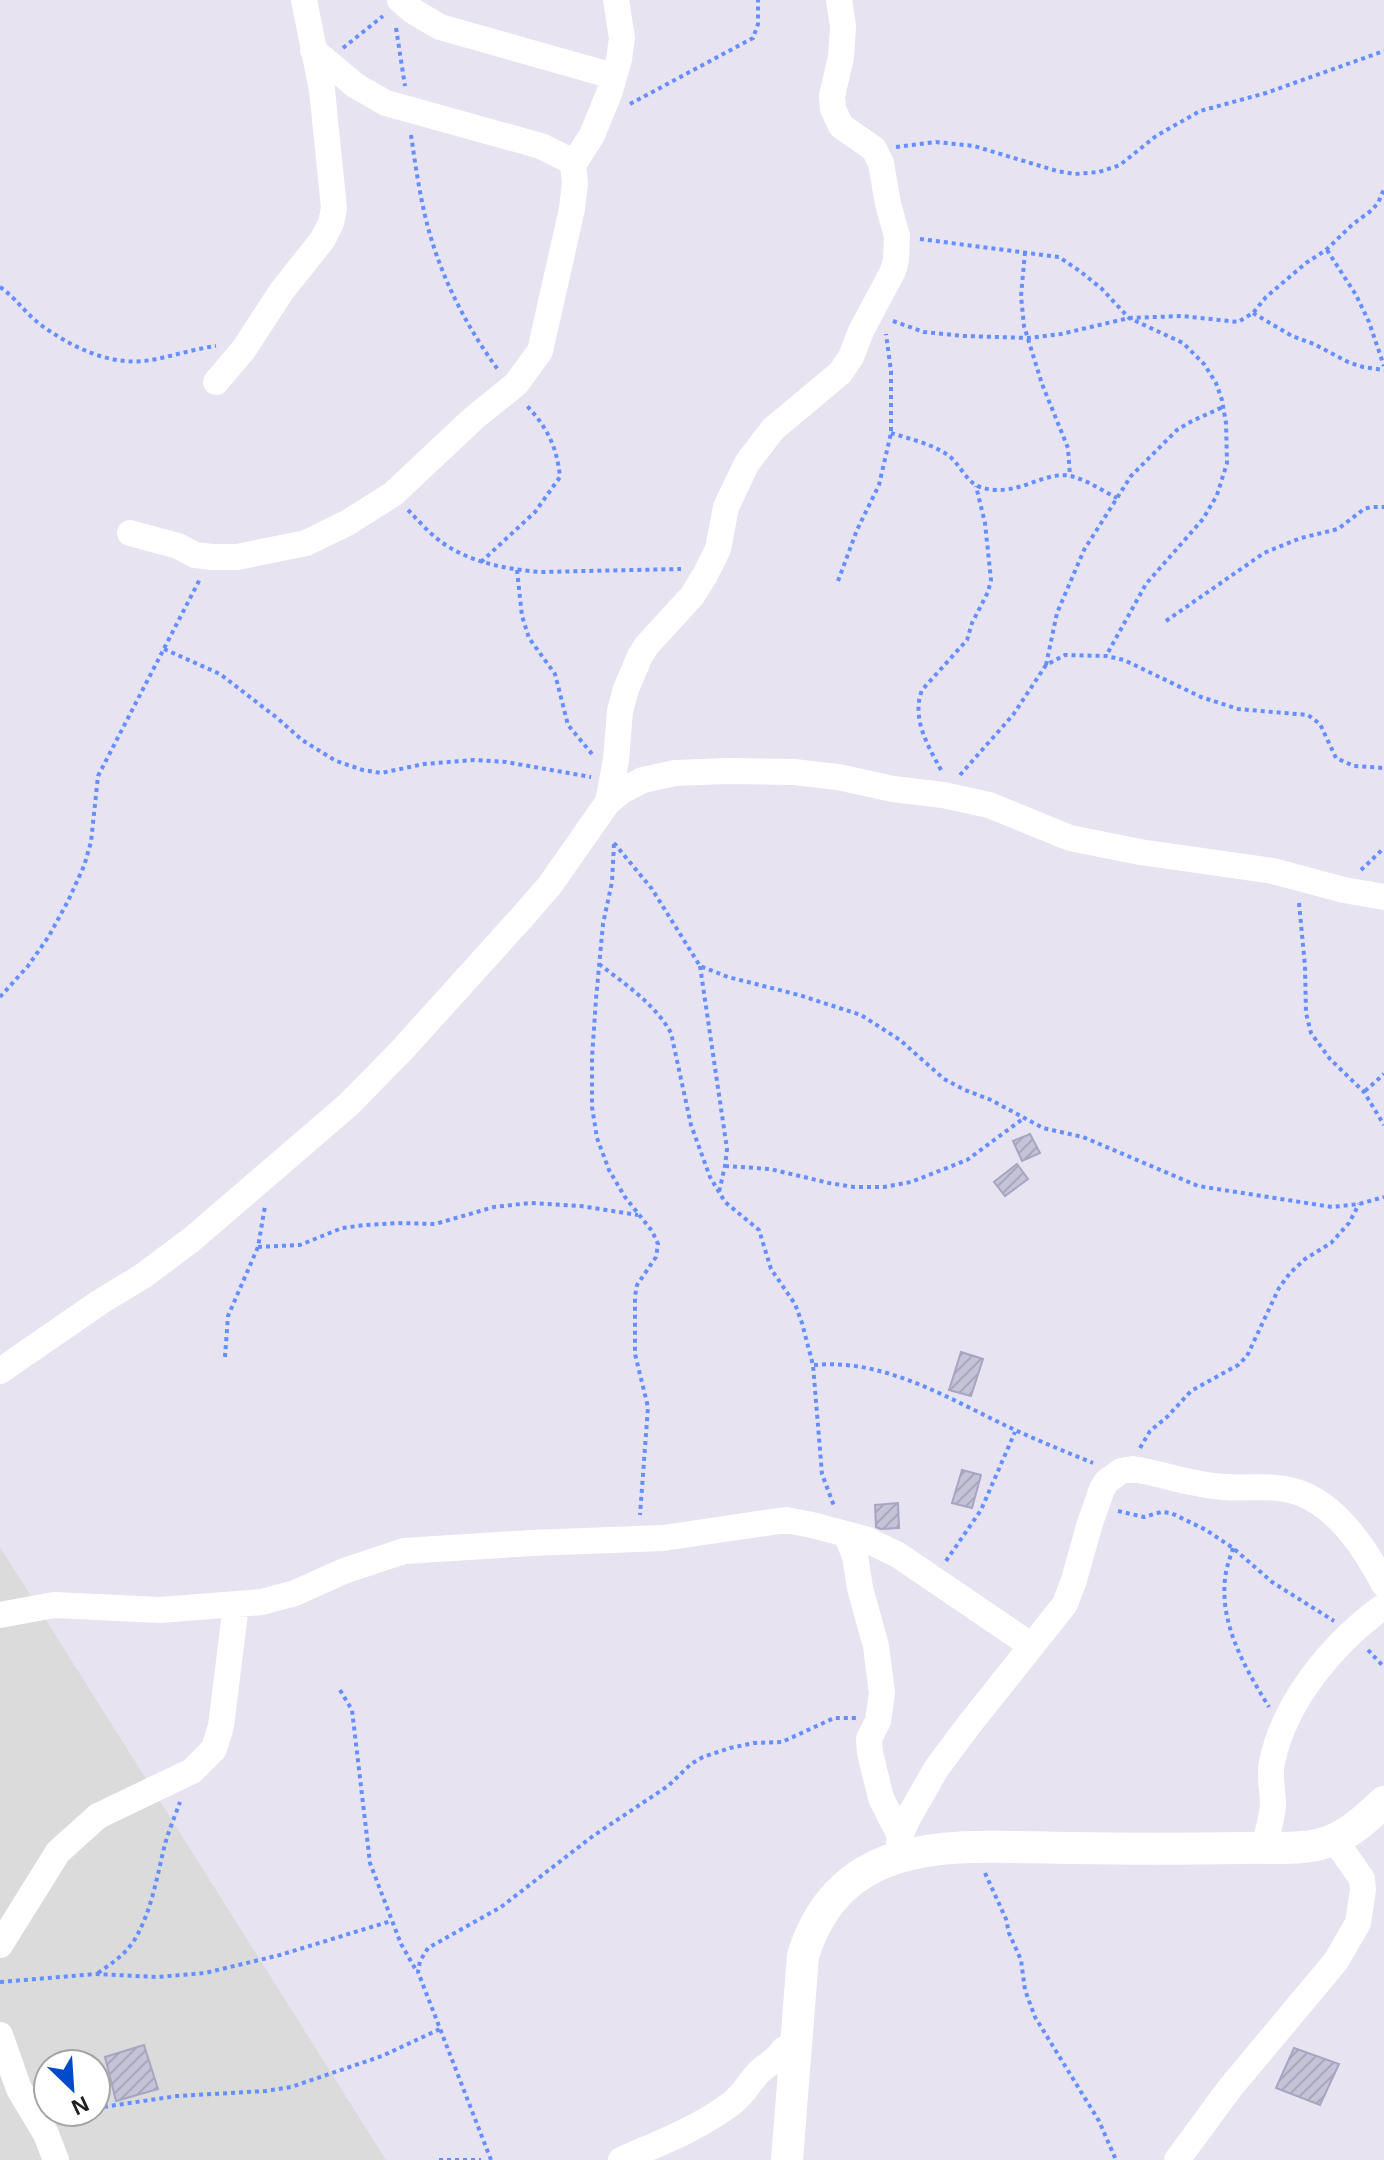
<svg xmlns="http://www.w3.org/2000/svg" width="1384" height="2160" font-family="Arial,sans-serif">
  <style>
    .residential { fill: #dbdbdc; fill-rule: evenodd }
    .building { fill: url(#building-hatch); stroke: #a7a5c2; stroke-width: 2 }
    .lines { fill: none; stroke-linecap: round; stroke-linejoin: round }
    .path { stroke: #658eff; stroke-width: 4; stroke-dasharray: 4 4; stroke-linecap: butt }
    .minor { stroke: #fff; stroke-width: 26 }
    .tertiary { stroke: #fff; stroke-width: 32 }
  </style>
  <defs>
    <pattern id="building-hatch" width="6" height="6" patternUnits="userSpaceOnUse" patternTransform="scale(2)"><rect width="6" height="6" fill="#c5c3d7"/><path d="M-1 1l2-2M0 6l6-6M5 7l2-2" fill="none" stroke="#a9a7b8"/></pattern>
  </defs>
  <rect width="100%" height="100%" fill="#e7e3f0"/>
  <path class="residential" d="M 0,1547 L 386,2160 L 0,2160 ZM 48,2064 L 96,2064 L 96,2112 L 48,2112 Z"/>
  <path class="building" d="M 1030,1134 L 1040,1153 L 1022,1161 L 1013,1141 Z
    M 1017,1164 L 1028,1179 L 1005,1196 L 994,1182 Z
    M 961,1352 L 983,1359 L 971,1396 L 949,1390 Z
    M 962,1470 L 981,1475 L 972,1508 L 952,1503 Z
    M 898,1503 L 899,1528 L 881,1529 L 876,1527 L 875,1505 Z
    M 144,2045 L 158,2089 L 116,2101 L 105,2057 Z
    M 1294,2048 L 1339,2064 L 1320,2105 L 1276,2088 Z"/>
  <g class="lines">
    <path class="path" d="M 396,28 L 405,86
      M 343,48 L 383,16
      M 630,104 L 753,38 L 758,24 L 758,0
      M 411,135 C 416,169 421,205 431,238 C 445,285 470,332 499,371
      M 896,147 L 936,142 L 974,146 L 1057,171 L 1075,174 L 1099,172 L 1120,165 L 1156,136 L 1200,111 L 1266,93 L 1384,51
      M 920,239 L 1059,257 L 1081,272 L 1102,289 L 1129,318 L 1183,343 L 1204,364 L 1216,383 L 1222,400 L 1226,423 L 1227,463 L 1217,495 L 1203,519 L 1146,584 L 1106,656
      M 1327,250 L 1356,295 L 1369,322 L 1384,366
      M 1025,252 L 1021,296 L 1024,326 L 1042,384 L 1068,448 L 1070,476
      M 0,287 C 16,298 26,314 41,325 C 70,346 108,365 144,361 C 168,358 192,349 216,346
      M 1253,313 L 1292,336 L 1314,344 L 1348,362 L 1363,367 L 1384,370
      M 893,321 L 924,332 L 963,336 L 1028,338 L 1061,334 L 1129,318 L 1182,316 L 1238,322 L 1253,313 L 1266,297 L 1306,263 L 1326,250 L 1353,224 L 1372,210 L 1378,203 L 1384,189
      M 891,433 C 910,439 933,444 949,456 C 960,464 966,482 980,487 C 1017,499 1043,470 1071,476 C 1087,480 1103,491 1117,498
      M 408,510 C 418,520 428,532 440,541 C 468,562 505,569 540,572 L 681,569
      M 481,562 L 535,512 L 560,477 C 557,447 547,427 527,406
      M 517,570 L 522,616 L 529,638 L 555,674 L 568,725 L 592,754
      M 838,581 L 857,530 L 879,485 L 891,433 L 891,371 L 886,334
      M 1166,621 L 1264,553 L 1301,538 L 1338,529 L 1364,509 L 1371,507 L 1384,507
      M 164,649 L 220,674 L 276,717 L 302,740 L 336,761 L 363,770 L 381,773 L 424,764 L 474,760 L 506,762 L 591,777
      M 1046,665 L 1057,613 L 1084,550 L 1131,476 L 1177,430 L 1192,421 L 1223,407
      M 941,770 C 928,746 911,718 922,690 L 967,640 L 972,623 L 988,592 L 991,580 L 985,523 L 976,486
      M 960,775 L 1013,715 L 1046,665 L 1065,655 L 1106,656 L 1124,660 L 1201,697 L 1238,709 L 1308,715 L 1320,724 L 1336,758 L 1354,766 L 1384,768
      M 614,843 L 652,889 L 700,966 L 728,977 L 799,995 L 861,1015 L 900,1040 L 944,1079 L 965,1090 L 991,1100 L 1043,1128 L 1083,1137 L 1198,1186 L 1332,1207 L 1359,1204 L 1384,1197
      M 614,844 L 612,882 L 603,924 L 596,999 L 592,1058 L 592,1107 L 597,1138 L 609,1170 L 625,1197 L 652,1231 L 658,1244 L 656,1257 L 637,1285 L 635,1296 L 635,1354 L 648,1407 L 640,1515
      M 1361,870 L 1384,848
      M 1299,903 L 1305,966 L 1306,1013 L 1311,1033 L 1330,1059 L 1364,1092 L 1384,1125
      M 599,964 C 625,984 655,1004 671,1033 L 691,1125 L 710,1177 L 725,1202 L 759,1230 L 771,1269 L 795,1304 L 802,1323 L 813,1365 L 822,1474 L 834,1506
      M 700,966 L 727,1149 L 725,1166 L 719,1192
      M 0,997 L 28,966 L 49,936 L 68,901 L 84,866 L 91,842 L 98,776 L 200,579
      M 1365,1091 L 1384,1074
      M 725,1166 L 770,1169 L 829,1183 L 854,1187 L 884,1187 L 911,1182 L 967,1160 L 1024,1118
      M 258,1247 L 300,1245 L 342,1228 L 365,1225 L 397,1223 L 435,1224 L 494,1207 L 530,1203 L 581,1206 L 638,1215
      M 225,1357 L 228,1316 L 258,1247 L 265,1206
      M 814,1365 C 885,1358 951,1400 1013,1429 C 1039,1441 1066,1452 1093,1463
      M 1140,1448 L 1150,1431 L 1167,1417 L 1191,1391 L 1238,1365 L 1247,1356 L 1279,1288 L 1290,1273 L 1305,1259 L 1331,1243 L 1349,1223 L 1359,1204
      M 1118,1511 L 1144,1517 L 1161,1512 L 1171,1513 L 1206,1530 L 1233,1548 L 1272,1582 L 1334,1621
      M 1233,1548 C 1230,1558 1226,1568 1225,1579 C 1220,1625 1245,1668 1269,1707
      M 946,1561 L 981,1510 L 1015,1432
      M 1368,1650 L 1384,1667
      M 340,1690 L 352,1710 L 370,1863 L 401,1944 L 416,1970
      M 985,1873 L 1006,1919 L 1009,1933 L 1021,1960 L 1025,1990 L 1035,2017 L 1099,2121 L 1116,2160
      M 98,1973 C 112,1963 126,1954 135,1939 C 152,1910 157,1876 165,1844 C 169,1830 175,1816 180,1802
      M 0,1982 L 96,1974 L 157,1977 L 205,1973 L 280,1955 L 391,1921
      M 96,2108 L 177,2096 L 266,2091 L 291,2087 L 382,2056 L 440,2029
      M 63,2118 L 80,2112
      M 439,2160 L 481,2160
      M 491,2160 L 418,1972 L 420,1961 L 428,1948 L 501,1907 L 593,1836 L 668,1786 L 691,1764 L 703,1757 L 730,1748 L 754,1743 L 782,1742 L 834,1718 L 856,1718"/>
    <path class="minor" d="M 400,0 L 413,11 L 440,27 L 613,76
      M 573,165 L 592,135 L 610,91 L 619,59 L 622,38 L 616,0
      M 216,382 L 244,349 L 281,292 L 323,239 L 331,223 L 334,208 L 322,90 L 304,0
      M 130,533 L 178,546 L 195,555 L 212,557 L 237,557 L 306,543 L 347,523 L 393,494 L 474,418 L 516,384 L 540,351 L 572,209 L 575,183 L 573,165 L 567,159 L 541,146 L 386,103 L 356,86 L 313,50
      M 608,802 L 616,760 L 620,711 L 626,689 L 640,656 L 647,645 L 692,596 L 705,575 L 718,549 L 726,507 L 747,463 L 773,429 L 840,373 L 851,357 L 861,331 L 893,271 L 896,260 L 897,236 L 888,204 L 881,163 L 874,149 L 841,126 L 833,109 L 832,96 L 841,57 L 843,26 L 839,0
      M 0,1371 L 100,1302 L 143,1276 L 191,1240 L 348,1105 L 402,1050 L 524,915 L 550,885 L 608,802 L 623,790 L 643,780 L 675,773 L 727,771 L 794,772 L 838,777 L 893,789 L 943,795 L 989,805 L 1070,838 L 1140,852 L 1273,871 L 1344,890 L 1384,897
      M 846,1534 L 855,1556 L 860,1588 L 876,1646 L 882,1693 L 878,1721 L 869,1739 L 870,1753 L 881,1798 L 900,1836
      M 0,1615 L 54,1605 L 160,1610 L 262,1602 L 295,1593 L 344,1571 L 404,1551 L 532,1543 L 663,1538 L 786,1520 L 812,1525 L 865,1539 L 898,1555 L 1032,1646
      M 1264,1847 C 1267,1834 1272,1819 1273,1805 C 1273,1791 1269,1777 1272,1762 C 1285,1700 1334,1642 1384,1606
      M 884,1863 L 898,1853 L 900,1836 L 907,1820 L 936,1769 L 968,1726 L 1065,1604 L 1074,1580 L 1090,1523 L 1102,1489 L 1107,1481 L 1121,1471 L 1133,1469 C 1163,1474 1193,1485 1224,1487 C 1244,1489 1264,1485 1285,1489 C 1332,1497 1363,1545 1384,1584
      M 0,1945 L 58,1852 L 98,1816 L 192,1771 L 214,1749 L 221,1726 L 236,1605
      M 0,2035 L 19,2089 L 46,2134 L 56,2160
      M 621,2160 C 659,2143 698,2129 732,2103 C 744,2094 750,2081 760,2071 C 768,2064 778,2059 783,2050 L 796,2045
      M 1177,2160 L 1230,2088 L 1336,1961 L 1358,1923 L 1363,1890 L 1362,1879 L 1334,1839"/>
    <path class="tertiary" d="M 787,2160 L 803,1956 C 842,1829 963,1847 1069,1848 C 1128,1849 1187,1849 1245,1848 C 1272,1847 1305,1851 1330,1841 C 1350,1834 1368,1817 1384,1802"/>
  </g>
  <g transform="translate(72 2088) rotate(155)"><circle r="38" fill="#ffffff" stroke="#a5a5a5" stroke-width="2"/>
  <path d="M0-6L14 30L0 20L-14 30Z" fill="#004bcc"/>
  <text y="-12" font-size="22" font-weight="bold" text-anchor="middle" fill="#1e1e1e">N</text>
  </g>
</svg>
